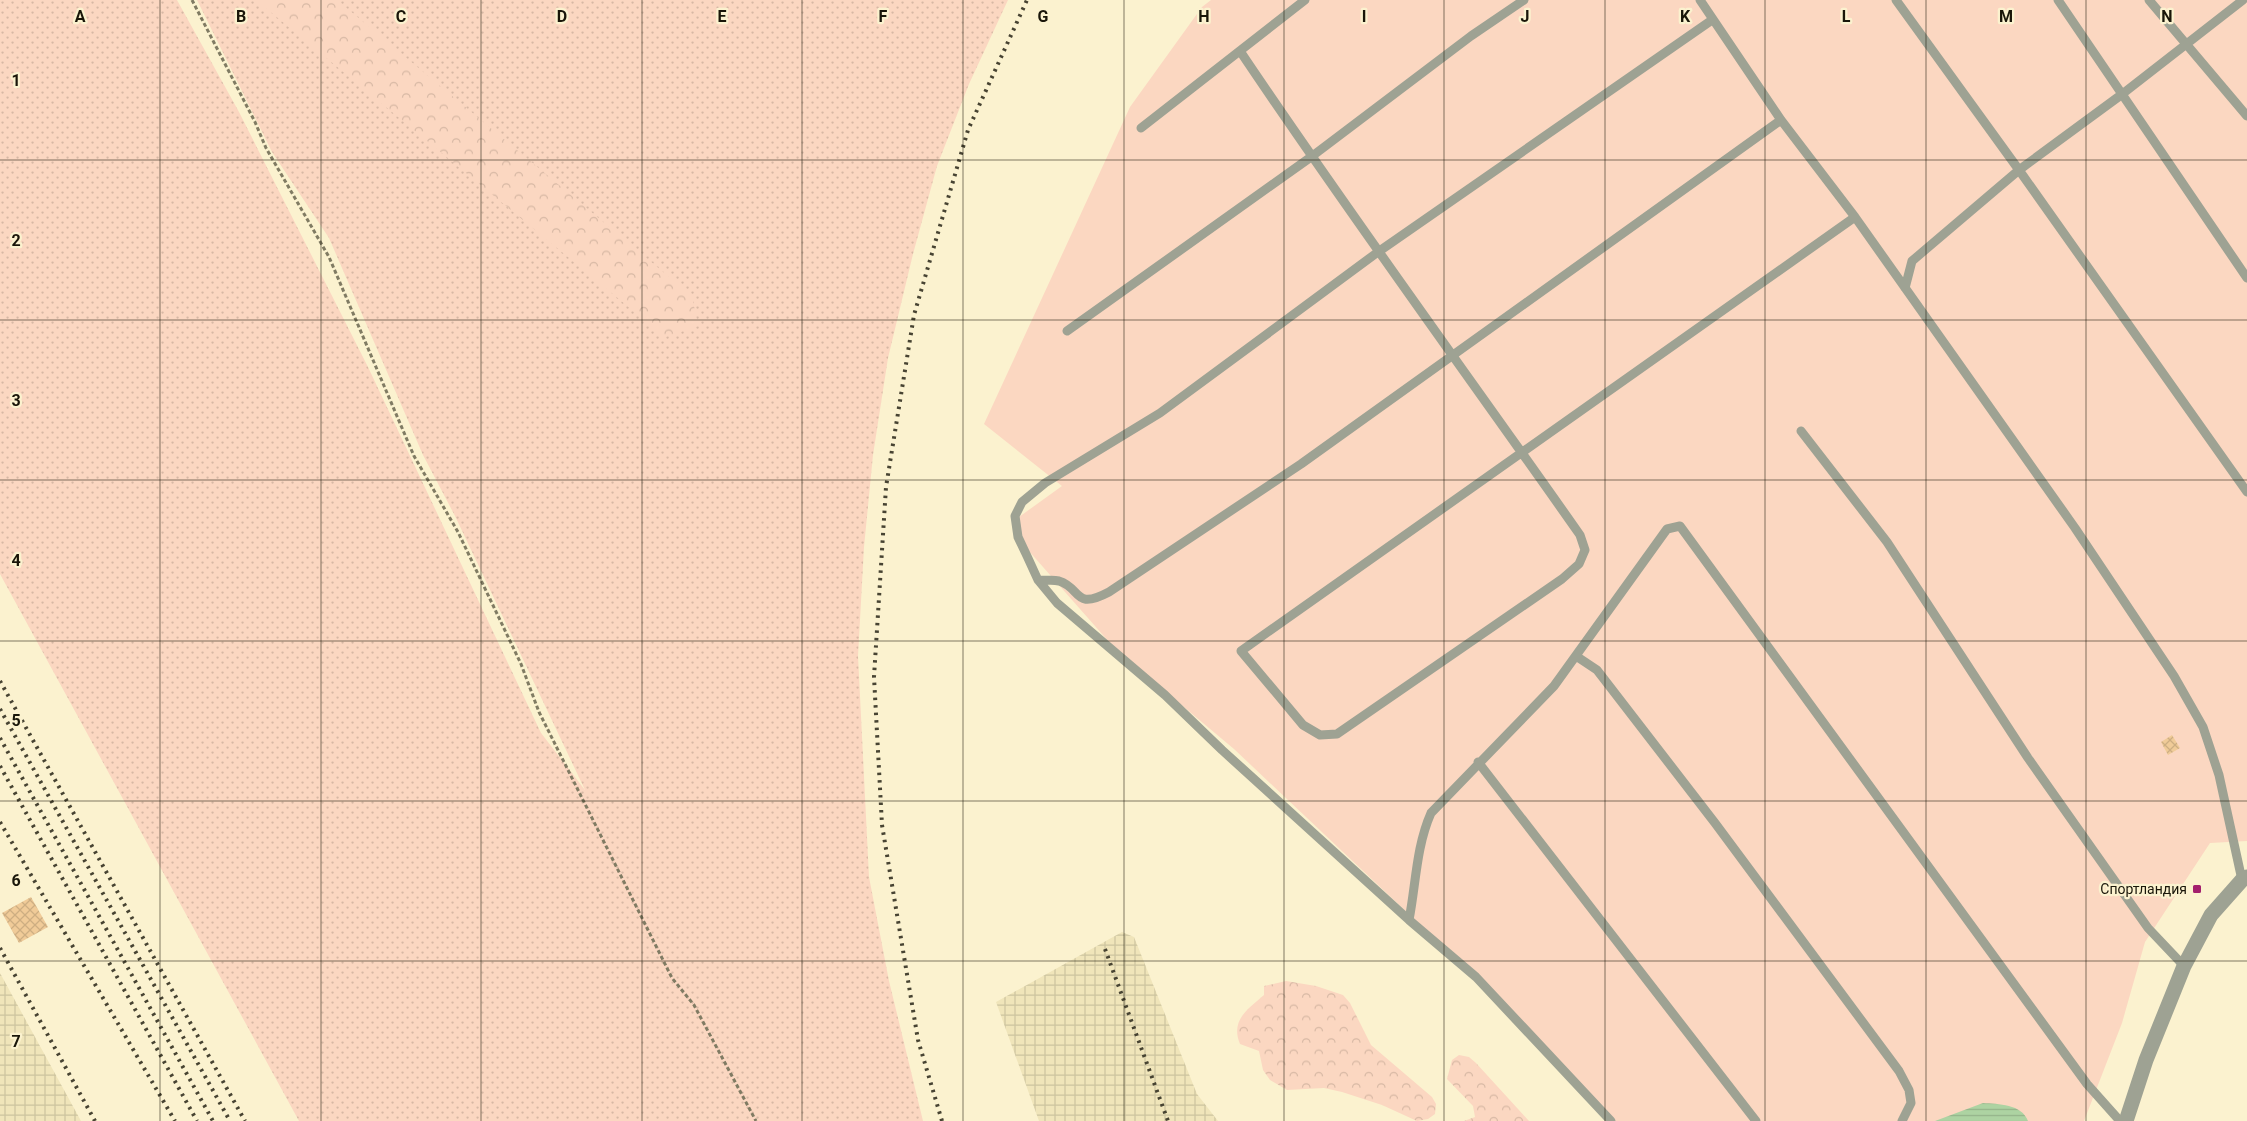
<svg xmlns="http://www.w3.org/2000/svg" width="2247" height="1121" font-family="Roboto,sans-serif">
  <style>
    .industrial { fill: url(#industrial-grid) }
    .grass { fill: url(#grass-dots) }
    .forest { fill: url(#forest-crowns) }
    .green { fill: #fbd7c1 }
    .water { fill: url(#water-rules) }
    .building { fill: url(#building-cross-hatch) }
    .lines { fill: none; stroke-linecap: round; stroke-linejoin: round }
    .path { stroke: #807b63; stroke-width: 3; stroke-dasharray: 4 2.5; stroke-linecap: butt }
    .lane { stroke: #9ea293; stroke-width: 9 }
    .street { stroke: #9ea293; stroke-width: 15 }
    .rail { stroke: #474332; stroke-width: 4; stroke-dasharray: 2.5 5; stroke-linecap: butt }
    .grid { fill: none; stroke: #191609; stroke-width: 1; stroke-opacity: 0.55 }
    .poi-dot { fill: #a31f6d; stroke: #fbf2cf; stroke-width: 2 }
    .labels { text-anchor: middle; stroke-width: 4.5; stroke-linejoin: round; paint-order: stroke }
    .poi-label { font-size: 14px; fill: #191609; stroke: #fbf2cf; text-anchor: end }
    .grid-label { font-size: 16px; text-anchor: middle; font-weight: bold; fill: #191609; stroke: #fbf2cf; stroke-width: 4.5; stroke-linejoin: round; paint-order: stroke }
  </style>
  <defs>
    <pattern id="industrial-grid" width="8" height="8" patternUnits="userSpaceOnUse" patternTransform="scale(1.25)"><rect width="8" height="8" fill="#f0e5ba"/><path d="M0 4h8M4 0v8" fill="none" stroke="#cdc49f"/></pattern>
    <pattern id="grass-dots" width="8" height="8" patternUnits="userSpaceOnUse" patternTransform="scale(1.25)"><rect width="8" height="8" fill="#fbd7c1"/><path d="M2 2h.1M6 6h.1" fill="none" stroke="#d7b8a4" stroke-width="1.8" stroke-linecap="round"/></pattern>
    <pattern id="forest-crowns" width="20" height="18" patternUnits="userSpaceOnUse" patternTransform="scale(1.25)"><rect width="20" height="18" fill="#fbd7c1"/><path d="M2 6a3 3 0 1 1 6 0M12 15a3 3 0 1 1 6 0" fill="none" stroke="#d7b8a4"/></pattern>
    <pattern id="water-rules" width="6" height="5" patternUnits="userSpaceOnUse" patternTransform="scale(1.25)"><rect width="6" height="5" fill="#add3a2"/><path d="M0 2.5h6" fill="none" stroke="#94b48a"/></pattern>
    <pattern id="building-cross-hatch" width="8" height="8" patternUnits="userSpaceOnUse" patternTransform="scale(1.25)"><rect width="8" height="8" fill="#f0cb98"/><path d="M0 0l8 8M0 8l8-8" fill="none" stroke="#cdae82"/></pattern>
  </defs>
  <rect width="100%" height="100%" fill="#fbf2cf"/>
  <path class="industrial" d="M 1122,932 L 1134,937 L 1197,1094 L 1218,1121 L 1039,1121 L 996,1002 Z
    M 0,973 L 81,1121 L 0,1121 Z"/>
  <path class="grass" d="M 0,0 L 177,0 L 239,112 L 368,367 L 541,733 L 585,790 L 455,516 L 423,455 L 329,238 L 272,152 L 197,0 L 1008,0 L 969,84 L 937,166 L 913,254 L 888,358 L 873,455 L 864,547 L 858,656 L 869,877 L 889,981 L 923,1121 L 299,1121 L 0,574 Z"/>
  <path class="forest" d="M 256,0 L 337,0 L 692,296 L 698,326 L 665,337 Z
    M 1286,981 L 1316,986 L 1343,995 L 1350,1003 L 1371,1045 L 1432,1097 L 1436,1104 L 1435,1114 L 1428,1119 L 1417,1121 L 1382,1105 L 1342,1092 L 1324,1088 L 1287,1090 L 1270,1080 L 1263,1070 L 1259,1051 L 1240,1044 C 1230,1020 1248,1009 1264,995 L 1264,986 Z
    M 1459,1055 L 1469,1057 L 1476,1063 L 1529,1121 L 1464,1121 L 1475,1117 L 1473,1106 L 1447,1079 L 1452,1060 Z"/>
  <path class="green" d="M 1211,0 L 2247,0 L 2247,841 L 2210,843 L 2145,942 L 2122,1023 L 2084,1121 L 1615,1121 L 1414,919 L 1234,749 L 1117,651 L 1021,542 L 1019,517 L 1062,486 L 984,424 L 1130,107 L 1202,7 Z"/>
  <path class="water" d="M 1983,1103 C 1998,1104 2022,1104 2028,1121 L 1935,1121 Z"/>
  <path class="building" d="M 2172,735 L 2180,748 L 2168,755 L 2161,742 Z
    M 31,897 L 48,927 L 19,943 L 2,913 Z"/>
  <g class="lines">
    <path class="path" d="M 192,0 L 255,122 L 266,148 L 329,257 L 414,456 L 458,532 L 521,664 L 539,712 L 672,978 L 694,1005 L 756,1121"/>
    <path class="lane" d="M 1700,0 L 1781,120 L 1855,217 L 2075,528 L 2174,676 L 2203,727 L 2219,775 L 2242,880
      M 1896,0 L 2019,170 L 2247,492
      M 2058,0 L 2247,278
      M 2149,0 L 2247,116
      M 1240,51 C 1350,215 1467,374 1580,535 L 1585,550 L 1579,564 L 1562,579 L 1337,734 L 1320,735 L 1303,725 L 1241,651 L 1855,217
      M 1141,128 L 1305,0
      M 1905,288 L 1912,261 L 2019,170 L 2121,95 L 2243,0
      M 1067,331 L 1311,157 L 1471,36 L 1524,0
      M 1801,431 L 1887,542 L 2028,758 L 2148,928 L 2184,966
      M 1038,580 C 1045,580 1053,580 1059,581 C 1082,588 1073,611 1109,592 L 1301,464 L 1781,120
      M 1576,656 L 1597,670 L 1715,823 L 1899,1071 L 1909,1090 L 1911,1103 L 1902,1121
      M 1478,762 L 1756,1121
      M 1409,920 C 1416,884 1416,847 1431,813 L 1554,686 L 1667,529 L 1680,526 L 2087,1084 L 2120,1121
      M 1611,1121 L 1476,977 L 1409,920 L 1222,750 L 1165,695 L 1057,603 L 1038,580 L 1027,556 L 1018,537 L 1015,516 L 1022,502 L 1045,483 L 1160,413 L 1378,252 L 1712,20"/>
    <path class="street" d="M 2126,1121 L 2146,1060 L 2184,966 L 2211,915 L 2242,880 L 2247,877"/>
    <path class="rail" d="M 0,681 L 245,1121
      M 0,709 L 230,1121
      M 0,738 L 213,1121
      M 0,766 L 197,1121
      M 0,822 L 175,1121
      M 0,948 L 95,1121
      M 1105,949 L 1168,1121
      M 942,1121 L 918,1040 L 882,825 L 874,677 L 886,487 L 914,315 L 968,130 L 1027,0"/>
  </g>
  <path class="grid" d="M 160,0 L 160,1121M 321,0 L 321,1121M 481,0 L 481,1121M 642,0 L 642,1121M 802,0 L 802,1121M 963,0 L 963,1121M 1124,0 L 1124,1121M 1284,0 L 1284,1121M 1444,0 L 1444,1121M 1605,0 L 1605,1121M 1765,0 L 1765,1121M 1926,0 L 1926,1121M 2086,0 L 2086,1121M 0,160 L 2247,160M 0,320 L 2247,320M 0,480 L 2247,480M 0,641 L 2247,641M 0,801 L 2247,801M 0,961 L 2247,961"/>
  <rect class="poi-dot" x="2192" y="884" width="10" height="10" rx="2.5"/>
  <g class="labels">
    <g class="poi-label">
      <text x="2187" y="894">Спортландия</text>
    </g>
  </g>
  <g class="grid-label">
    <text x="80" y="22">A</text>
    <text x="241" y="22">B</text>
    <text x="401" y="22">C</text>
    <text x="562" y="22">D</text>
    <text x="722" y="22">E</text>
    <text x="883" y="22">F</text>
    <text x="1043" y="22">G</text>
    <text x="1204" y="22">H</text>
    <text x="1364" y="22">I</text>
    <text x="1525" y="22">J</text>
    <text x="1685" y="22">K</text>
    <text x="1846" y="22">L</text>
    <text x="2006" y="22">M</text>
    <text x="2167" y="22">N</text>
    <text x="16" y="86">1</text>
    <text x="16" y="246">2</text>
    <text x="16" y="406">3</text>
    <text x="16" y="566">4</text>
    <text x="16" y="726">5</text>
    <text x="16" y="886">6</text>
    <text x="16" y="1047">7</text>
  </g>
</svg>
